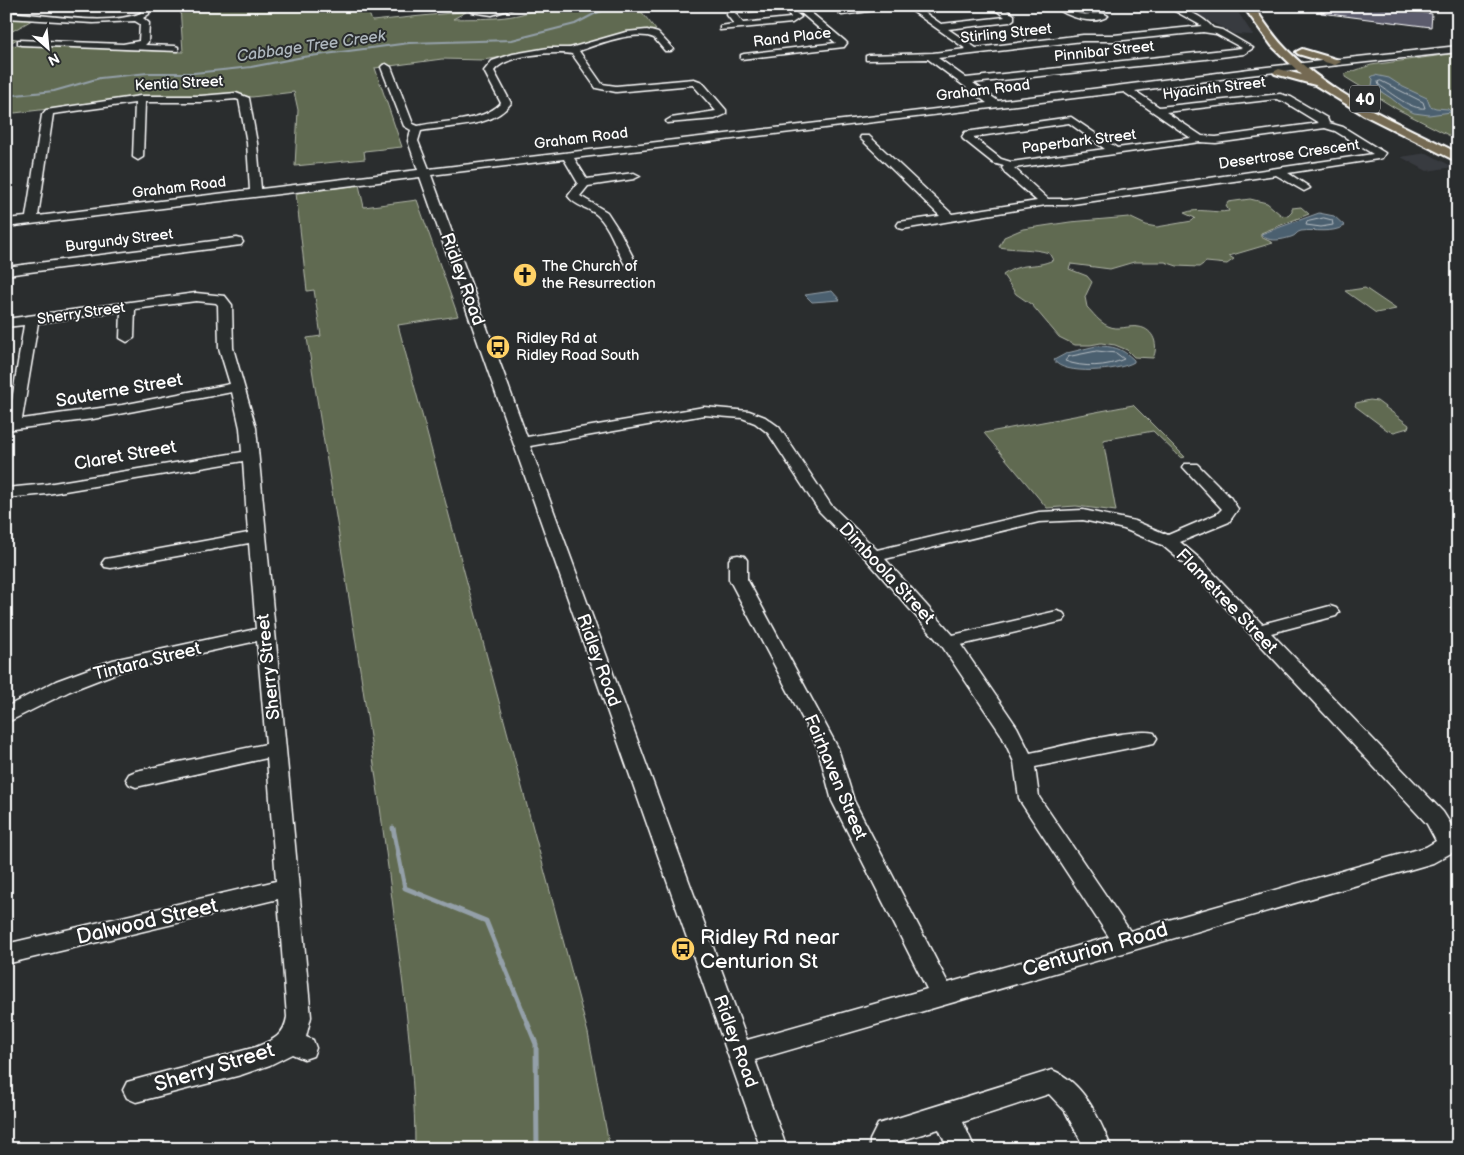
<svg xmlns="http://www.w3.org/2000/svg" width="1464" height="1155" font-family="'Balsamiq Sans',sans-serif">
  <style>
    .built { fill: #393b41 }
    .green { fill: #616b51; stroke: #b0b5a8 }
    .water { fill: #4c606f; stroke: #94a0a9 }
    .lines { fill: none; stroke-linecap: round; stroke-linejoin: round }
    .shore { stroke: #b7bfc5; stroke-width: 1 }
    .stream-far1 { stroke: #94a0a9; stroke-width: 2 }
    .stream { stroke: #94a0a9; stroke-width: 5 }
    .building { fill: #5b5b6d; stroke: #fff }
    .minor-casing { stroke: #fff; stroke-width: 3 }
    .major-casing { stroke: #fff; stroke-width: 4 }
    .minor { fill: #2a2d2e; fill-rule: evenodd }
    .major { fill: #746b52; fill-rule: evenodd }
    .labels { text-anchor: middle; stroke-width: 4; stroke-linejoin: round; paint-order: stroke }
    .far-street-label { font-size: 15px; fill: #fff; stroke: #2a2d2e }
    .far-poi-label { font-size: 15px; fill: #fff; stroke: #2a2d2e; text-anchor: start }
    .far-water-label { font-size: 16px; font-style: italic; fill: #aeb7be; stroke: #2a2d2e }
    .shield { fill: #2a2d2e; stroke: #bfc0c0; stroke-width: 1 }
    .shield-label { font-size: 16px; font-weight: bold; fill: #fff }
    .street-label { font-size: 18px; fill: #fff; stroke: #2a2d2e }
    .near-street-label { font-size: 21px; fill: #fff; stroke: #2a2d2e }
    .near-poi-label { font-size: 21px; fill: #fff; stroke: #2a2d2e; text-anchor: start }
  </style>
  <rect width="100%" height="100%" fill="#2a2d2e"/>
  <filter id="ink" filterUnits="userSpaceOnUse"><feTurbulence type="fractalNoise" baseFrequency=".02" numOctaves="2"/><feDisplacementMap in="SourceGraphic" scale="10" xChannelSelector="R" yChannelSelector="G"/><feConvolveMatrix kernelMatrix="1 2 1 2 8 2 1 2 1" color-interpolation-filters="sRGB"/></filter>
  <g filter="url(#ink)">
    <path class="built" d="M 1180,6 L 1234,6 L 1253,35 L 1234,34 Z
      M 1427,153 L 1453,167 L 1427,171 L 1401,157 Z"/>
    <path class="green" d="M 180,6 L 366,6 L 372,21 L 461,12 L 466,12 L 453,19 C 483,18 515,21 542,6 L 637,6 L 656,30 L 615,35 L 577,46 L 483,60 L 442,59 L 375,68 L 402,147 L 364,151 L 365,159 L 295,166 L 298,110 L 294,92 L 252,97 L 232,94 L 133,99 L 6,114 L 6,17 L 32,20 L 9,33 L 9,38 L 17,39 L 7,45 L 183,52 Z
      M 1458,53 L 1458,140 L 1395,108 L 1345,77 L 1345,74 L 1371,65 Z
      M 359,185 L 364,207 L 417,200 L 458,316 L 398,325 L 588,1033 L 610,1149 L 415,1149 C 415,1057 400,966 389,875 C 366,695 336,517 307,338 L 321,336 L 314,290 L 307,291 L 296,193 Z
      M 1250,199 L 1267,203 L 1281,215 L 1288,216 L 1292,212 L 1292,208 L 1301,207 L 1309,214 L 1261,233 L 1261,237 L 1273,243 L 1229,256 L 1234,259 L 1227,264 L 1206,262 L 1199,267 L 1177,266 L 1165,262 L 1134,262 L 1110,269 L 1071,264 L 1069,269 L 1087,276 L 1092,282 L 1085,297 L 1087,307 C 1093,313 1099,322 1108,326 C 1119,331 1128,325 1139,327 C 1154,329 1159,346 1153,358 L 1134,357 L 1127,350 L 1115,345 L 1101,343 L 1090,345 L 1075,345 L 1059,337 L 1032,305 L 1016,294 L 1003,275 C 1022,261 1034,269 1053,260 L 1049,253 C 1033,248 1016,250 999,247 L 1004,237 L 1023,229 L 1070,222 L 1129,217 L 1146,225 L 1157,227 L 1192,221 L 1195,218 L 1184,213 C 1199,207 1214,214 1229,211 L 1226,206 L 1228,202 Z
      M 1365,288 L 1396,309 L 1376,313 L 1345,291 Z
      M 1370,400 L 1377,401 L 1409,425 L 1408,428 L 1394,432 L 1387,430 L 1355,406 L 1356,403 Z
      M 1133,405 L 1185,457 L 1181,458 L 1153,431 L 1103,440 L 1116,511 L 1076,506 L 1047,508 L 984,433 Z"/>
    <path class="water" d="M 1375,75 L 1389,78 L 1403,87 L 1427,98 L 1430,106 L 1436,108 L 1448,109 L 1451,112 L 1429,115 L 1414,113 L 1402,107 L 1391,98 L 1372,86 L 1373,79 L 1371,77 Z
      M 1319,213 L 1334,216 L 1345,226 C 1330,234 1316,229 1301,231 C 1296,232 1296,236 1291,237 C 1281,240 1268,243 1261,234 Z
      M 832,291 L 840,300 L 812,302 L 805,295 Z
      M 1096,346 C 1113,346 1122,348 1134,360 L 1134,362 C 1120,371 1062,376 1054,360 L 1067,353 Z"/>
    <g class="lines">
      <path class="shore" d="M 1381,81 L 1423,102 L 1425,108 C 1411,110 1391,93 1379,85 L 1378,82 Z
        M 1324,218 L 1332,220 L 1333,225 L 1321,227 L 1306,225 L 1307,222 Z
        M 1097,351 L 1116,353 L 1124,359 C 1107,367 1083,368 1065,361 L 1068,357 Z"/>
      <path class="stream-far1" d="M 6,96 L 54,91 L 100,78 L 148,73 L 194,73 L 251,67 L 303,57 L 409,43 L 512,40 L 575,24 L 596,13 L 617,6"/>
      <path class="stream" d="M 393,828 L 405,888 L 486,921 L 536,1044 L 537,1149"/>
    </g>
    <path class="building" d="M 1321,6 L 1363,6 L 1427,13 L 1432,14 L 1431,27 L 1321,13 Z"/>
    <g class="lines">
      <g class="minor-casing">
        <path id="minor" d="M 141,6 L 149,6 L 149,14 L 143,18 L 149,23 L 148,42 L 145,45 L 175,46 L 178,47 L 178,51 L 21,45 L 18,44 L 18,40 L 123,44 L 139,41 L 140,24 L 135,21 L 93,23 L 6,18 L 6,12 C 44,14 107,27 141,13 Z
          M 473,6 L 483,6 L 481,8 C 495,10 508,6 521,6 L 492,15 L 471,12 L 470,10 Z
          M 748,6 L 774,6 L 770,9 L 735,13 L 743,23 L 790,18 L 791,17 L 788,13 L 792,10 L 801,17 L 792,23 L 720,30 L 720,26 L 734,24 L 727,15 L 728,9 Z
          M 793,6 L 803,6 L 845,41 L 847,43 L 844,47 L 741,59 L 741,55 L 744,54 L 836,43 Z
          M 863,6 L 886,6 L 882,9 L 842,15 L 838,12 L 842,9 Z
          M 905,6 L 915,6 L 941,24 L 1005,17 L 991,6 L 1001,6 L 1014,15 L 1014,19 L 1010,22 L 948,29 L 976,48 L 1083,35 L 1114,35 L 1202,26 L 1166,6 C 1181,6 1203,16 1213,28 L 1222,30 L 1253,48 L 1244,54 L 1205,59 L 973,83 L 998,101 L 1249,69 L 1458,46 L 1458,52 L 1249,75 L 1135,91 L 1159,107 L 1280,94 L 1291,97 L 1327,118 L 1329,123 L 1343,127 L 1385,153 L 1382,158 L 1378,159 L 1288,173 L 1308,186 L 1310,188 L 1304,191 L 1276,175 L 1066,205 L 1046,205 L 903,229 L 899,228 L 897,225 L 899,222 L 940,216 L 860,138 L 861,136 L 869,136 L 952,214 L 1037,201 L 1006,174 L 1002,168 L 1004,166 L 993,163 L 963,139 L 962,137 L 965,132 L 1071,117 L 1117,148 L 1191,138 L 1124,92 L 574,158 L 587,179 L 634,173 L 640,176 L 634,179 L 588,186 L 580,196 L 607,212 L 620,232 L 636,263 L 630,267 L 624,263 C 616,248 610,227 597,215 C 588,207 576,207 568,196 L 578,183 L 564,159 L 431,175 L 527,437 L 704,407 L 749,411 L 765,417 L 779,427 L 831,505 L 877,550 L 1039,512 L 1083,510 L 1135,521 L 1168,535 L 1217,514 L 1222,509 L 1183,467 L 1185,464 L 1197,464 L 1230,497 L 1238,509 L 1229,522 L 1180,542 L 1200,559 L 1262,624 L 1330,606 L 1336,608 L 1339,612 L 1336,616 L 1271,633 L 1443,812 L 1455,831 L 1458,841 L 1453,852 L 1433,863 L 755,1060 L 787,1149 L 761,1149 L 420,177 L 6,227 L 6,219 L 26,217 L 42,115 L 46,110 L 140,96 L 201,96 L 236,93 L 249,98 L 257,143 L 261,189 L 418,170 L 408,141 L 411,130 L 404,126 L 381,67 L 383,65 L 386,64 L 391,67 L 413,124 L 418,126 C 443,120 482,123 501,103 L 484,71 L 492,61 L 513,54 L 548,48 L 570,48 L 626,32 L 647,30 L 658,33 L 673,49 L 671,51 L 665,51 L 654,38 C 634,30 598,44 579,51 L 602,84 L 616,86 L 694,79 L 702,82 L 726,110 L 726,114 L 715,119 L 667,123 L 666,121 L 671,118 L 716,111 L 693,85 L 616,92 L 596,88 L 572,54 C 554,51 504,55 494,71 L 511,103 C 492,129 450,125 421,131 L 418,141 L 429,169 L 987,103 L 928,59 L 866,60 L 866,56 L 869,55 L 933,53 L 966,49 ZM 1203,32 L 1216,34 L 1242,48 L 966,78 L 938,58 L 1083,41 L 1114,41 ZM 236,99 L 239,100 L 247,143 L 250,190 L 38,216 L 53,114 L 135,103 L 133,157 L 138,160 L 143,157 L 145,102 L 201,102 ZM 1276,99 L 1283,101 L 1319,123 L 1216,137 L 1202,136 L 1166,112 ZM 1069,123 L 1105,149 L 1011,162 L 1001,159 L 973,137 ZM 1325,128 L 1335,131 L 1373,154 L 1066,199 L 1048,199 L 1014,168 L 1200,142 L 1216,143 ZM 704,415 L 742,418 L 755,423 L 768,433 L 819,511 L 867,560 L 942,646 L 1001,734 L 1014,762 L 1019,798 L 1022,804 L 1109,937 L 948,983 L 854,801 L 838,748 L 747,579 L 747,560 L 744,556 L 738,555 L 732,556 L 729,560 L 729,579 L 818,748 L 832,801 L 927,989 L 747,1040 L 530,446 ZM 1083,520 L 1124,529 L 1162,545 L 1188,567 L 1427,824 L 1436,841 L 1426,847 L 1130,931 L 1039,797 L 1035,767 L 1154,743 L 1157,738 L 1154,733 C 1133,727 1056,748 1030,753 L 1017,727 L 961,645 L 1063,621 L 1066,617 L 1063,613 L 1057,611 L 953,635 L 885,559 L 1039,522 Z
          M 1054,6 C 1068,6 1069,12 1081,14 C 1090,16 1101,10 1108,16 C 1094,26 1066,17 1054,6 Z
          M 237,238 L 241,239 L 243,242 L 241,245 L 6,275 L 6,267 Z
          M 196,293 L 225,296 L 232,305 L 233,348 L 256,428 L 311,1017 L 306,1037 L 313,1040 L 316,1048 L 313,1056 L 304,1059 L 292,1054 L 270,1065 L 241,1075 L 136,1102 L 127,1098 L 123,1090 L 127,1082 L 256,1047 C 273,1040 284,1036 287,1017 L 278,899 L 6,964 L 6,944 L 276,881 L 267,758 L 136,787 L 129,784 L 126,779 L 129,774 L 136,771 L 266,744 L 257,641 L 124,670 L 70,691 L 6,723 L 6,707 L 56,681 L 113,660 L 256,629 L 249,543 L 111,568 L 105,567 L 102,563 L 105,559 L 111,558 L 248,533 L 243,461 L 47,494 L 6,498 L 6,488 L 47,484 L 242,452 L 240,428 L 232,392 L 93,419 L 6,430 L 6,420 L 10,413 L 24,325 L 6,327 L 6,319 ZM 196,301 L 216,303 L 218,305 L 219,348 L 230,384 L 122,405 L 22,419 L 38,323 L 121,311 L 120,338 L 127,342 L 134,338 L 135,309 Z
          M 1052,1070 C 1085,1083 1099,1119 1112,1149 L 1085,1149 L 1065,1111 L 1049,1094 L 963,1122 L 975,1149 L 948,1149 L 939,1129 L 896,1142 L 896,1149 L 870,1149 L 870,1140 L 878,1124 Z"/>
      </g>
      <g class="major-casing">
        <path id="major" d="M 1243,6 L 1253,6 C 1264,21 1273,36 1286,49 C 1333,97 1398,122 1458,153 L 1458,162 L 1364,115 L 1315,85 L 1275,74 L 1273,72 L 1279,69 L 1302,75 L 1272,46 Z
          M 1445,6 L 1458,6 L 1458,10 L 1446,8 Z
          M 1302,49 L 1339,60 L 1341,62 L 1335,65 L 1298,54 L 1296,52 Z"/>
      </g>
      <use href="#minor" class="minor"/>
      <use href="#major" class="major"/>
    </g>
  </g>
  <defs>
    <g id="church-disc" transform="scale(1.25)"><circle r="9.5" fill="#ffd166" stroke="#2a2d2e"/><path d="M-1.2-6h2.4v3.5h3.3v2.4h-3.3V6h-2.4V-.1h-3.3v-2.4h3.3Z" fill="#111"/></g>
    <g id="bus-disc" transform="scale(1.25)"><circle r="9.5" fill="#ffd166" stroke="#2a2d2e"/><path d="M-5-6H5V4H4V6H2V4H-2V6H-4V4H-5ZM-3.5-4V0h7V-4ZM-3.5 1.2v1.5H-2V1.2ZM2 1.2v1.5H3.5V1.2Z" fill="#111"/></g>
  </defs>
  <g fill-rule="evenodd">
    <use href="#church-disc" x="525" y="275"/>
    <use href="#bus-disc" x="498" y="347"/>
    <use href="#bus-disc" x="683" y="949"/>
  </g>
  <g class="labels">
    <g class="far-street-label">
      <text transform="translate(1006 33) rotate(-6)" y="5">Stirling Street</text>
      <text transform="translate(792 37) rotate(-7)" y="5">Rand Place</text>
      <text transform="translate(1104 51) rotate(-6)" y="5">Pinnibar Street</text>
      <text transform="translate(179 83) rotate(-3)" y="5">Kentia Street</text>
      <text transform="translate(1214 88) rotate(-7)" y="5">Hyacinth Street</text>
      <text transform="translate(983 90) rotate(-7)" y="5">Graham Road</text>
      <text transform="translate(581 138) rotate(-7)" y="5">Graham Road</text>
      <text transform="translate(1079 141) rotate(-7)" y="5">Paperbark Street</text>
      <text transform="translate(1289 154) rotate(-8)" y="5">Desertrose Crescent</text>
      <text transform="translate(179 187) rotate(-7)" y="5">Graham Road</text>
      <text transform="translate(119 240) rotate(-7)" y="5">Burgundy Street</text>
      <text transform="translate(81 313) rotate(-8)" y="5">Sherry Street</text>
    </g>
    <g class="far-poi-label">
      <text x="542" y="271">The Church of<tspan x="542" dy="17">the Resurrection</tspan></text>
      <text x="516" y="343">Ridley Rd at<tspan x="516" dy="17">Ridley Road South</tspan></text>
    </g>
    <g class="far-water-label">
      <text transform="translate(311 45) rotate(-8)" y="6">Cabbage Tree Creek</text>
    </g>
    <rect class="shield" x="1350" y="85.5" width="30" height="27" rx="4"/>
    <g class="shield-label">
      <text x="1365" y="105">40</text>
    </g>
    <g class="street-label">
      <text transform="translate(463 279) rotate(70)" y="6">Ridley Road</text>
      <text transform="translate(119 390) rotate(-10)" y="6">Sauterne Street</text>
      <text transform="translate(125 455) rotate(-10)" y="6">Claret Street</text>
      <text transform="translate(887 573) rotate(47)" y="6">Dimboola Street</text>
      <text transform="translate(1227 601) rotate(46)" y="6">Flametree Street</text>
      <text transform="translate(599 660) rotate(70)" y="6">Ridley Road</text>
      <text transform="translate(147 661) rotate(-14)" y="6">Tintara Street</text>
      <text transform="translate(268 667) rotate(-96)" y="6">Sherry Street</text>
      <text transform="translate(836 777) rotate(67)" y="6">Fairhaven Street</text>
      <text transform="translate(736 1041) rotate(70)" y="6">Ridley Road</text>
    </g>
    <g class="near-street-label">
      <text transform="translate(147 921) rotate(-13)" y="7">Dalwood Street</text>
      <text transform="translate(1095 949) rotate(-16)" y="7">Centurion Road</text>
      <text transform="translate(214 1067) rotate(-17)" y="7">Sherry Street</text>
    </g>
    <g class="near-poi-label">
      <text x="700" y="944">Ridley Rd near<tspan x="700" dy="24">Centurion St</tspan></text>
    </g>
  </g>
  <rect width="1464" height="1155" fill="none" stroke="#2a2d2e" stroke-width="25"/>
  <rect x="12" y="12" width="1439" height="1130" fill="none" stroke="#fff" stroke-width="2" filter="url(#ink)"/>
  <g transform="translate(48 48) rotate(153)" stroke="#2a2d2e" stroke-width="4" paint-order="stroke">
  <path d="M0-4L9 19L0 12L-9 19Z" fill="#ffffff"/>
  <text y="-8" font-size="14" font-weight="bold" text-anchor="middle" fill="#ffffff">N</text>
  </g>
</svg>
